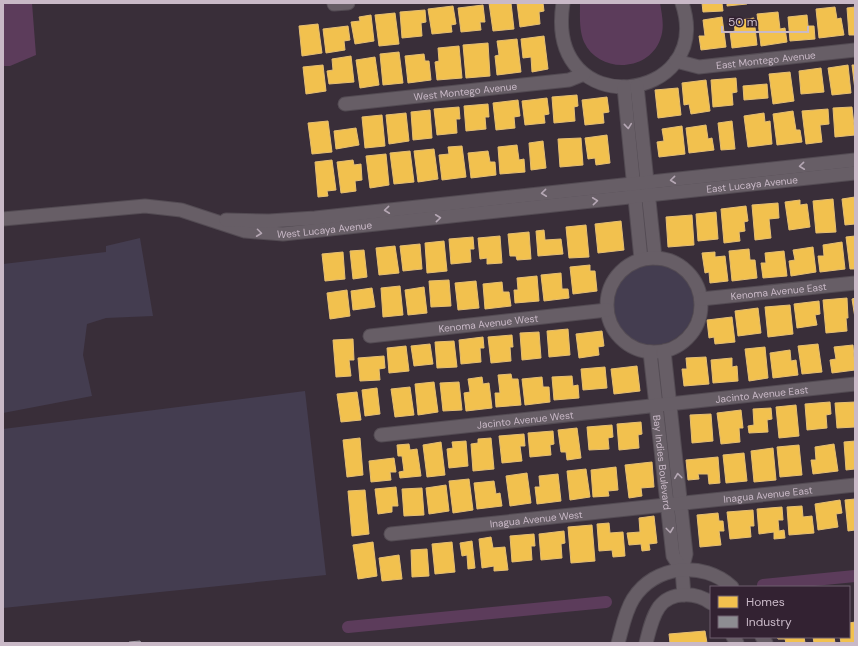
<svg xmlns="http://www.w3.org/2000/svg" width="858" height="646" font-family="'DM Sans',sans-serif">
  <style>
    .green { fill: #443d50 }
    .water { fill: #5c3c5b }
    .homes { fill: #f2c14e; stroke: #e6bf72 }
    .industry { fill: #8d8d92; stroke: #9f9aa2 }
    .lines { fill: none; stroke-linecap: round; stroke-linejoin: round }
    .canal { stroke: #5c3c5b; stroke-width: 12 }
    .street-casing { stroke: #534b53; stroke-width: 15 }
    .street { stroke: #675e66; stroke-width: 13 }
    .oneway { stroke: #b5a7b4 }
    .labels { text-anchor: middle; stroke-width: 4; stroke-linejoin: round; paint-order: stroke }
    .street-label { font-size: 10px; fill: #c9b9c7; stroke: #332232 }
  </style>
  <rect width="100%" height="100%" fill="#392e39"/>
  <path class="green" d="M 140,238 L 153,316 L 106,318 L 87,324 L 83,355 L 92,396 L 3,413 L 3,264 L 106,252 L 106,246 Z
    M612 304a41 41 0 1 1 82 0a41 41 0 1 1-82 0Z
    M 305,391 L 326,575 L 3,608 L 3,429 Z"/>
  <path class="water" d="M 3,3 L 32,3 L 36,55 L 10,66 L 3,66 Z
    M 580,3 L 660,3 C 662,15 665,28 660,40 C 648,72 599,74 584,42 C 579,30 580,16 580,3 Z"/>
  <path class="homes" d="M 489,3 L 511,3 L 514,29 L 493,31 Z
    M 517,3 L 543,3 L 544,11 L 539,12 L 540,24 L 520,27 Z
    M 696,3 L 722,3 L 723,11 L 703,12 L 702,3 Z
    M 727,3 L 747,3 L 747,4 L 727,6 Z
    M 483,5 L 485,22 L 480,22 L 481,30 L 461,32 L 458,8 Z
    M 453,6 L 456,24 L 451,25 L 452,32 L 432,34 L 428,9 Z
    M 835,7 L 837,19 L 841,18 L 844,35 L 819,38 L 816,9 Z
    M 855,7 L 855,35 L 849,35 L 847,8 Z
    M 425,10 L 426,22 L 421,23 L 422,36 L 402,38 L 400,12 Z
    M 778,12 L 780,29 L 785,28 L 787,42 L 761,46 L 757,14 Z
    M 395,13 L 399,44 L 379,46 L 375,15 Z
    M 371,15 L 374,41 L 355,44 L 351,22 L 360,21 L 359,17 Z
    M 807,15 L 808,26 L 814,26 L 815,39 L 790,41 L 788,17 Z
    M 722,17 L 726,47 L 701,50 L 699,36 L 705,36 L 703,20 Z
    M 754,18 L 757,45 L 732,48 L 730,32 L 735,31 L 734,21 Z
    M 318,24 L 322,53 L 302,56 L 299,26 Z
    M 348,26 L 350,40 L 344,41 L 345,50 L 326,53 L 323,29 Z
    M 544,36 L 548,69 L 532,72 L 531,57 L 523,58 L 521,39 Z
    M 517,39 L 521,72 L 497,75 L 495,56 L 499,55 L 497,41 Z
    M 488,43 L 490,76 L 466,78 L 463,45 Z
    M 459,46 L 462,78 L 437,80 L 435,62 L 439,61 L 438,48 Z
    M 399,52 L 403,83 L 383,85 L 380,54 Z
    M 424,54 L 425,61 L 429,61 L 431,80 L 408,83 L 405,56 Z
    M 351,56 L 354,82 L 329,84 L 327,71 L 333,70 L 332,59 Z
    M 375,57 L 379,85 L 360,88 L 356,60 Z
    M 323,65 L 326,91 L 306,94 L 303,67 Z
    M 848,65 L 851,93 L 832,95 L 828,68 Z
    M 852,65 L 855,65 L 855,90 Z
    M 821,68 L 824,92 L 801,94 L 799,71 Z
    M 790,72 L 794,101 L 773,104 L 769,74 Z
    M 736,78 L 737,92 L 732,93 L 733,105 L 713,107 L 711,80 Z
    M 706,80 L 710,111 L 691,114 L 689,104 L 684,105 L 682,83 Z
    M 767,84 L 768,98 L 744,100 L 743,86 Z
    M 678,88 L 681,115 L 658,118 L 655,90 Z
    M 577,95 L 578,106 L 574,107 L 575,121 L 554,123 L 552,97 Z
    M 607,97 L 609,112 L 603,113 L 604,123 L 585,125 L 582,100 Z
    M 547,98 L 549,114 L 544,115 L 545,123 L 525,125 L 522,101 Z
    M 518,100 L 520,116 L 514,117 L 515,128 L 496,130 L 493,103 Z
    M 488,104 L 489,117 L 485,117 L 486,129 L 466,131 L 464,106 Z
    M 459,107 L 460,119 L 456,119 L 457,133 L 437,135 L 434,109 Z
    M 852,107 L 855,135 L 835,137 L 833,108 Z
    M 828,109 L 829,124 L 820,125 L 822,142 L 806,144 L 802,111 Z
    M 430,110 L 432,138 L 413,140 L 411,112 Z
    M 793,111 L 796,130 L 800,130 L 802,142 L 777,145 L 773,114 Z
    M 406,113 L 409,141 L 389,144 L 386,115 Z
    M 764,113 L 765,122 L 770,121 L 772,144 L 748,147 L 744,116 Z
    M 382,115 L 385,146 L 365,148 L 362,117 Z
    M 328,121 L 332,152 L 312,154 L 308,123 Z
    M 732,121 L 735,149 L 721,150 L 718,123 Z
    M 706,125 L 708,139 L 712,138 L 714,150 L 689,153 L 686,128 Z
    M 682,126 L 685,154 L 659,157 L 657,142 L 664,141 L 662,129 Z
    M 356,128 L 359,145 L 336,149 L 334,131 Z
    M 607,135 L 610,163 L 596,165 L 595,158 L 588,159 L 585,138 Z
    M 581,138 L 583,165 L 560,167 L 558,139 Z
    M 543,141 L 546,168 L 531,170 L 529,143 Z
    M 517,145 L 519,160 L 524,159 L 525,172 L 500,174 L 498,147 Z
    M 462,146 L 466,177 L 442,180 L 439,155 L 449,154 L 448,147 Z
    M 434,149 L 438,179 L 418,182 L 414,151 Z
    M 410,151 L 414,182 L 394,184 L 390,153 Z
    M 488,151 L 490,162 L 495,162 L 496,175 L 471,178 L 468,153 Z
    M 386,154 L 389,185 L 370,188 L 366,156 Z
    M 332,160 L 336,190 L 327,191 L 328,196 L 318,197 L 315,162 Z
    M 353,160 L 354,165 L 361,164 L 362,180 L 355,181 L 356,191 L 341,193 L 337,162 Z
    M 855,197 L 855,224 L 845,225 L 842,199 Z
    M 833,199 L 836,232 L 816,233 L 813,201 Z
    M 800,200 L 800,205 L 807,204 L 810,227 L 789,230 L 785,202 Z
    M 778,203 L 779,218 L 769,219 L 771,238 L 755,240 L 752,205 Z
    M 746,206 L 748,221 L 744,222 L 745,231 L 739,232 L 740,241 L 724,243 L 721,209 Z
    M 716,212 L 718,239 L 698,241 L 696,214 Z
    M 692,215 L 694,245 L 668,247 L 666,217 Z
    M 621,221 L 624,250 L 598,253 L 595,224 Z
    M 586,225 L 589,257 L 569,258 L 566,227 Z
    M 544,230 L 545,240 L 561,239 L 563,254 L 538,256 L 536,231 Z
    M 529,232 L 531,259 L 517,260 L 516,256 L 510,256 L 508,234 Z
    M 500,236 L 502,263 L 487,264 L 487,258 L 480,259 L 478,238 Z
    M 855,236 L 855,269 L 850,269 L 846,237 Z
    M 473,237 L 474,249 L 470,249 L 471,262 L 451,264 L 449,239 Z
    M 444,241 L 447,271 L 427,273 L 425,243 Z
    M 842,242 L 845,269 L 820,272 L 818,256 L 824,256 L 823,245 Z
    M 420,244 L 422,269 L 403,271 L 400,246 Z
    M 395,246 L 399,273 L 379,275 L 376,248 Z
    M 813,247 L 816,272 L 791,276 L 789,261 L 795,260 L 793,250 Z
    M 749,249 L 750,260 L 755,260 L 757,278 L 732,281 L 729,251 Z
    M 364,250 L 367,277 L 353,279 L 350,251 Z
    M 784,251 L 787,276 L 763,278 L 761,263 L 766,263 L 765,253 Z
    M 343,252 L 345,279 L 325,281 L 322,254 Z
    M 715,252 L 715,257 L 725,256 L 728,281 L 710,283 L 709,272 L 705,273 L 702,253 Z
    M 590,265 L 590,271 L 595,271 L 597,291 L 573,294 L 570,267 Z
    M 561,273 L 562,289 L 568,289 L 569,298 L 544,301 L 541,275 Z
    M 537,276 L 539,301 L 515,303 L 514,290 L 518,290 L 517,278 Z
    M 449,280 L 451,306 L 431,307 L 429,281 Z
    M 476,281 L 479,308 L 458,310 L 455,283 Z
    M 502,282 L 503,292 L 509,292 L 511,306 L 485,309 L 483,284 Z
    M 400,286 L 403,315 L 383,317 L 381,288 Z
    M 424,287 L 427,313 L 408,315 L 405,290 Z
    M 372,288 L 375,307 L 353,310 L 351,291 Z
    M 347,290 L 350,316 L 330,319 L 327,293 Z
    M 847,298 L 848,318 L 846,318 L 847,331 L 826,333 L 823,300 Z
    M 855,298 L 855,318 L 852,299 Z
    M 819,301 L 820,314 L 815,315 L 817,325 L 797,328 L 794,304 Z
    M 790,305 L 793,334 L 768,337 L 765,307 Z
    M 758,308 L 761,333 L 738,336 L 735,311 Z
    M 732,317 L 735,342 L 715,344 L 714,337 L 709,338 L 707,320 Z
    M 568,329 L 570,355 L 549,357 L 547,331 Z
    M 602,331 L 604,346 L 598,347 L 599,355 L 579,358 L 576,334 Z
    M 539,332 L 541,358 L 522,360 L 520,333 Z
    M 512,335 L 513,347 L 510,347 L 511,361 L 491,363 L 488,337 Z
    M 483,337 L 484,348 L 480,348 L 481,362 L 461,364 L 459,340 Z
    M 353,339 L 354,360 L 349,360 L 351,376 L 336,377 L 333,340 Z
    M 454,341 L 457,367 L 437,368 L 435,342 Z
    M 430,344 L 433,364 L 414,366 L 411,346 Z
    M 818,344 L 822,372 L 802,374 L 798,346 Z
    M 853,345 L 855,370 L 832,373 L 830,360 L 836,359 L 834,347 Z
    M 406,346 L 409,371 L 389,373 L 387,348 Z
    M 765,347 L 768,378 L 749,381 L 745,349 Z
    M 790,350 L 791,361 L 796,360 L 798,375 L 773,378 L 770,353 Z
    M 384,356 L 385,368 L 379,369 L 380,380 L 360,381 L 358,358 Z
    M 706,357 L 709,384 L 684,386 L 682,369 L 687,369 L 686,358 Z
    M 732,358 L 732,367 L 737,366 L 738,381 L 713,383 L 711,360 Z
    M 637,366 L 640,391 L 614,394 L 611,369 Z
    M 605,367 L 607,388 L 583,390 L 581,369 Z
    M 511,374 L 512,379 L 518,379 L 521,405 L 496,407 L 495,393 L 500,393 L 498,375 Z
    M 572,376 L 573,386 L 578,385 L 579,398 L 554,400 L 552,377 Z
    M 482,377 L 483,384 L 489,383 L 492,408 L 466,411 L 464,393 L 470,392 L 468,379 Z
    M 542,377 L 543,387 L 549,387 L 550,402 L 525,405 L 522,379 Z
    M 434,382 L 438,412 L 418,415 L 415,384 Z
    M 459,382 L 462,410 L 443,411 L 440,383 Z
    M 410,387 L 414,415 L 395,417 L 391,389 Z
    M 377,388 L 380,414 L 365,416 L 362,390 Z
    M 357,392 L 361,420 L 341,422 L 337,394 Z
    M 830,402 L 831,414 L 826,415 L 827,428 L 807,430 L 805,404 Z
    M 855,402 L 855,427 L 837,428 L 835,403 Z
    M 796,405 L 799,436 L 779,438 L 776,407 Z
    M 771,408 L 772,419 L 767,420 L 768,432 L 749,433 L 748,426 L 754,425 L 753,409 Z
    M 741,410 L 743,428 L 739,428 L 740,442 L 721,444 L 717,413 Z
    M 711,414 L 713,441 L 692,443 L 690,415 Z
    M 641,422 L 642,434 L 638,435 L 639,448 L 619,450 L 617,424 Z
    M 612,425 L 613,437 L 608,438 L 609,449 L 589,450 L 587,427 Z
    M 577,428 L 581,458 L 567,460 L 566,452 L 561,452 L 558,430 Z
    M 553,431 L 554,444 L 550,445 L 551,455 L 530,457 L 528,433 Z
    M 524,434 L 525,446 L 520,446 L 522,461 L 502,463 L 499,436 Z
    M 360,438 L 363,475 L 347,477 L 343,440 Z
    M 491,438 L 494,469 L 473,471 L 471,444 L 478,443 L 478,439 Z
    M 466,441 L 468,466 L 449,468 L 447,449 L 453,448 L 452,442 Z
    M 855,441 L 855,469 L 846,470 L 844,442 Z
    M 441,442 L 445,475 L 427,477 L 423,445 Z
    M 409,444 L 410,450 L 417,449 L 421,476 L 400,478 L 399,472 L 404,471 L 402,456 L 398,456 L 397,445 Z
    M 834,444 L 838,471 L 813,474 L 811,460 L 816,460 L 815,447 Z
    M 799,445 L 802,475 L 780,477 L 777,447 Z
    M 773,448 L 776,480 L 754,482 L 751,451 Z
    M 744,453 L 747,481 L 726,483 L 723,455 Z
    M 718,457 L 720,483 L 709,484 L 708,474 L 698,474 L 699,479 L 688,480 L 686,460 Z
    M 394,458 L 396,472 L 390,472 L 391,480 L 371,482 L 369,461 Z
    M 652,462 L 654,487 L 641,488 L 642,496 L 629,498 L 625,465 Z
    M 616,467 L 618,490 L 608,491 L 609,496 L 593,497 L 591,470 Z
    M 586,469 L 590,497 L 570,500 L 567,471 Z
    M 527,473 L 531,503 L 510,506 L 506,476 Z
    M 558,474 L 561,501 L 537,504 L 535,487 L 540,487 L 539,476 Z
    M 469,479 L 473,510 L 453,513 L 449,481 Z
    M 494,481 L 496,494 L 500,493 L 502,506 L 477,509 L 474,483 Z
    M 446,485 L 449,511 L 429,514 L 426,488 Z
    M 396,487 L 398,506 L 392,506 L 392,512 L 378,514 L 375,489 Z
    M 422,488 L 424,515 L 404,516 L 402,489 Z
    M 365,490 L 369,534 L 352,536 L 348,491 Z
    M 855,499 L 855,530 L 848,531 L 845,500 Z
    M 840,500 L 842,513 L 836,514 L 838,527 L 818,530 L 815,504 Z
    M 802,506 L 803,517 L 812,516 L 814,533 L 789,535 L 787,507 Z
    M 782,507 L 783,520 L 778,520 L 779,531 L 784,530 L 785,538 L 774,539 L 774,532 L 759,534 L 757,509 Z
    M 753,510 L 754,526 L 750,526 L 751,537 L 730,539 L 727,512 Z
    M 718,513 L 719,521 L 723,521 L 724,531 L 719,531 L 721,545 L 700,547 L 697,515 Z
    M 654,516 L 657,543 L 649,544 L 650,550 L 642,551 L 641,544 L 629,545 L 627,533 L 640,532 L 639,518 Z
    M 609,523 L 610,533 L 623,532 L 625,556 L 613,557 L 612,550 L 599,551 L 597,524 Z
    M 592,525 L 595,561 L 571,563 L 568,527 Z
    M 564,531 L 565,543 L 561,544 L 562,558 L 541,560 L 539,534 Z
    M 534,534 L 535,546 L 531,546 L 532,560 L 512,562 L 510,536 Z
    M 491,537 L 493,548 L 505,547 L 508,570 L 494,571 L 494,566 L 482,568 L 479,539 Z
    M 472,541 L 475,568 L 468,569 L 467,555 L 462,556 L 460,543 Z
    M 373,542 L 377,576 L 358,579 L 353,545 Z
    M 452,542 L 455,572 L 435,574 L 432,544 Z
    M 427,549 L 429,576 L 412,577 L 411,550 Z
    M 399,555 L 402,579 L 382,581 L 379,558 Z
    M 855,622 L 855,643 L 841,643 L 840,637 L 849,637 L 849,623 Z
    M 705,631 L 707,643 L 670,643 L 669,634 Z
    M 777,637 L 804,637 L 805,643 L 786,643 L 785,639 L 778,639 Z
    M 813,637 L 834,637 L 835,643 L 814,643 Z"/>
  <path class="industry" d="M 140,641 L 141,643 L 129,643 L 129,642 Z"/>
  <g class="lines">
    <path class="canal" d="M 763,585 L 855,576
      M 348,627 L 606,602"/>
    <g class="street-casing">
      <g id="street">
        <path d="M 563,3 C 544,125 716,104 682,3"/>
        <path d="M 334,4 L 348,3"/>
        <path id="s1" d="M 676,61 L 699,67 L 855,50"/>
        <path d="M 637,86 L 655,258"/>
        <path d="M 624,87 L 641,259"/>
        <path id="s2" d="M 345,104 L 569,80 L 584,74"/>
        <path id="s3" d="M 3,219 L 145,206 L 181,210 L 245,231 L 283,234 L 855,173"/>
        <path d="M 226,220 L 269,221 L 315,218 L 855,160"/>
        <circle cx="654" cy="305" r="47"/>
        <path id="s4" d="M 701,299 L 855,283"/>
        <path id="s5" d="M 370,336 L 607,310"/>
        <path d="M 664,351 L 686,554 L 682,570 L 684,595"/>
        <path id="s6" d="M 650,352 L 673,556 L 682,570"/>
        <path id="s7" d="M 381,435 L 855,384"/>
        <path id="s8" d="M 391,534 L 855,485"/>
        <path d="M 733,637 L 737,643"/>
        <path d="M 762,637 L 766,643"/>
        <path d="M 618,643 C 622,629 625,612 633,599 C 654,565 703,560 732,587"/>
        <path d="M 646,643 C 649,631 652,617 659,607 C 671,591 696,592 711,603"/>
      </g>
    </g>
    <use href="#street" class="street"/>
  </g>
  <defs><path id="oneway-chevron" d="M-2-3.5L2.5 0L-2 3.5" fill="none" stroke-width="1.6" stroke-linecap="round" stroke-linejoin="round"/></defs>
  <g class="oneway">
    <use href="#oneway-chevron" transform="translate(628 126) rotate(84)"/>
    <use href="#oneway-chevron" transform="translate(802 166) rotate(174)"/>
    <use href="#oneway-chevron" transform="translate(673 180) rotate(174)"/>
    <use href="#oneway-chevron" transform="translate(544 193) rotate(174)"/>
    <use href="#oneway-chevron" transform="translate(595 201) rotate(-6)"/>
    <use href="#oneway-chevron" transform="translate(387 210) rotate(174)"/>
    <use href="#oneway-chevron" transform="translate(438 218) rotate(-6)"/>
    <use href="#oneway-chevron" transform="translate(259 233) rotate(7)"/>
    <use href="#oneway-chevron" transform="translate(678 476) rotate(-97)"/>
    <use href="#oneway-chevron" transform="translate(670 530) rotate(83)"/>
  </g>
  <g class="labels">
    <g class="street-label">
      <text dy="4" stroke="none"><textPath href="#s1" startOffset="91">East Montego Avenue</textPath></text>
      <text dy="4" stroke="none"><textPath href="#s2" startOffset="121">West Montego Avenue</textPath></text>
      <text dy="4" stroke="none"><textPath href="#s3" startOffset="756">East Lucaya Avenue</textPath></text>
      <text dy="4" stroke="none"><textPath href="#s3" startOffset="326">West Lucaya Avenue</textPath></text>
      <text dy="4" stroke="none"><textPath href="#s4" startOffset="78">Kenoma Avenue East</textPath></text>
      <text dy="4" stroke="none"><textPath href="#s5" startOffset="119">Kenoma Avenue West</textPath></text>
      <text dy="4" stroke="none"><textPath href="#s7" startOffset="383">Jacinto Avenue East</textPath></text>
      <text dy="4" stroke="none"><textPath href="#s7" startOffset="145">Jacinto Avenue West</textPath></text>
      <text dy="4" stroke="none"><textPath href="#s6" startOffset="111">Bay Indies Boulevard</textPath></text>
      <text dy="4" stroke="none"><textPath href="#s8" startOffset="379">Inagua Avenue East</textPath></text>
      <text dy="4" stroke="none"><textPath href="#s8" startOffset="146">Inagua Avenue West</textPath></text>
    </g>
  </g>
  <rect width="858" height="646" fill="none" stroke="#c9b9c7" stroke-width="8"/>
  <rect x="710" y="586" width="140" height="52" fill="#332232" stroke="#6f5e6e"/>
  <rect x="718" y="596" width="20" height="12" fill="#f2c14e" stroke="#6f5e6e"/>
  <text x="746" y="606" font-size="12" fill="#c9b9c7">Homes</text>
  <rect x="718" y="616" width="20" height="12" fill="#8d8d92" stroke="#6f5e6e"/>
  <text x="746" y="626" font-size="12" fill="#c9b9c7">Industry</text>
  <path d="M722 26v6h86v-6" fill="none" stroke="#c9b9c7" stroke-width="2"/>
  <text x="728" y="26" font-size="12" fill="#c9b9c7" stroke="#332232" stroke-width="3" paint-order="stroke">50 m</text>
</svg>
